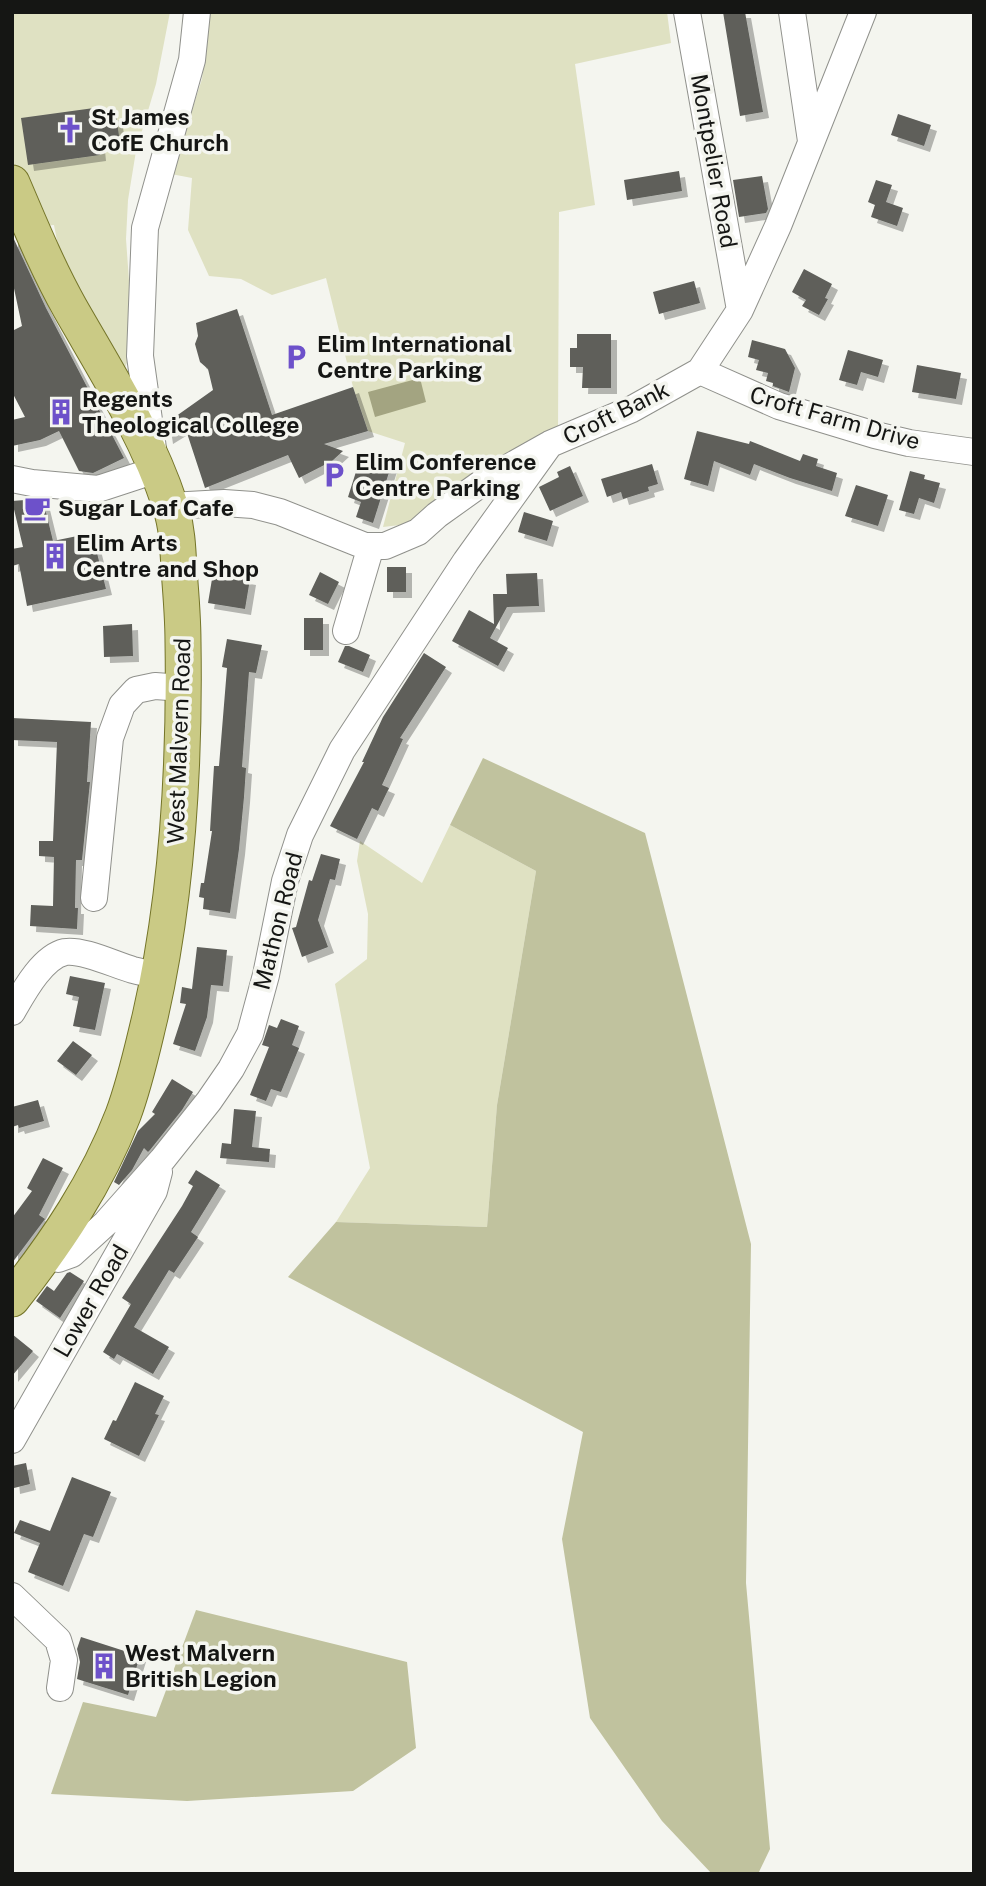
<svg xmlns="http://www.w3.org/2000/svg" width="986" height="1886" font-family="'Public Sans',sans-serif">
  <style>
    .green { fill: #dfe1c2 }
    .forest { fill: #c0c29e }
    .water { fill: #a3a481 }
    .building { fill: #5e5f5a; filter: url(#shadow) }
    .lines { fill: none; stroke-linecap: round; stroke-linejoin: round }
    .minor-casing { stroke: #90918c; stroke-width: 28 }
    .major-casing { stroke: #747428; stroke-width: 37 }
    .minor { stroke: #fff; stroke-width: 26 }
    .major { stroke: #caca85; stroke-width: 35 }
    .labels { text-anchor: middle; stroke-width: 7; stroke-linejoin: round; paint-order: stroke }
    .poi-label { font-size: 23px; font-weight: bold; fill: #151614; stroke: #f4f5ef; text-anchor: start }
    .street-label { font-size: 23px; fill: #151614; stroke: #f4f5ef }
  </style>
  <defs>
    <filter id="shadow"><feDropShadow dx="6" dy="6" stdDeviation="0" flood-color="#0004"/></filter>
  </defs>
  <rect width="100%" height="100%" fill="#f4f5ef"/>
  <path class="green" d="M 12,12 L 170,12 L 156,84 L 136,151 L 128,200 L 126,239 L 132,322 L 129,358 L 123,372 L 112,363 L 58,246 L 54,225 L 39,226 L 12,162 Z
    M 210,12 L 667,12 L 671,43 L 575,64 L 595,205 L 559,212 L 558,433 L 490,461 L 438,499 L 409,524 L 383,527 L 405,443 L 368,431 L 353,387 L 326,278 L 272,295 L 241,279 L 209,276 L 188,230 L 192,178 L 171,174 L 202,79 Z
    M 450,825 L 536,871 L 497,1105 L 487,1227 L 336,1222 L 370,1168 L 335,984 L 367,959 L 368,914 L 357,861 L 360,841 L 422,883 Z"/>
  <path class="forest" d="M 483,758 L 645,833 L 751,1244 L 746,1583 L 770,1849 L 758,1874 L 712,1874 L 662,1821 L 590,1718 L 562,1539 L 583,1432 L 288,1277 L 336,1222 L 487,1227 L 497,1105 L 536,871 L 450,825 Z
    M 196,1610 L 407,1662 L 416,1748 L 353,1791 L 187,1801 L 51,1794 L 83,1702 L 156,1717 Z"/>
  <path class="water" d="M 420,378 L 426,402 L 375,417 L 368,392 Z"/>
  <path class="building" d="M 723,12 L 745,12 L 763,112 L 740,116 Z
    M 94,108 L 95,116 L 116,114 L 120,143 L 99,145 L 100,155 L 28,165 L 21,118 Z
    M 898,114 L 931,125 L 924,146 L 891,135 Z
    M 679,171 L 682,191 L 627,200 L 624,180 Z
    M 762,176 L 768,209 L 766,213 L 739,217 L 733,180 Z
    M 876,180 L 892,185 L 886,202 L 903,208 L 897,226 L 871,217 L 875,205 L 868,202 Z
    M 12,235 L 46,308 L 124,458 L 93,473 L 79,471 L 59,431 L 40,440 L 12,446 L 12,420 L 25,417 L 12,392 L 12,331 L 22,326 L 12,279 Z
    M 804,269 L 832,284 L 825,298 L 828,299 L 819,315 L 802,306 L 806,300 L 792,292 Z
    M 694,281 L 700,303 L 659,314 L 653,292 Z
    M 237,309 L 272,415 L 353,387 L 368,431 L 324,444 L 343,451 L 332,461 L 299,478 L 288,455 L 205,488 L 185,427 L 167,438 L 165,424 L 213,390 L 208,369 L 200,362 L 195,344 L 198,336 L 196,323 Z
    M 577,334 L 611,334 L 611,388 L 582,388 L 583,367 L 570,367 L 570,348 L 577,348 Z
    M 752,340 L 785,349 L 795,368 L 789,392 L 773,386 L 773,383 L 766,381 L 768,373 L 756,370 L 759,360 L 748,357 Z
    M 848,350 L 883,360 L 878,377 L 861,372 L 857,385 L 839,380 Z
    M 917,365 L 961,373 L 956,399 L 912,392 Z
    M 697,431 L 749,444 L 750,441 L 800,461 L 803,454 L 818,459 L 816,466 L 837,473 L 832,491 L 790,478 L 754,464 L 750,475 L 714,461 L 708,486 L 684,479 Z
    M 361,456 L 391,466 L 373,523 L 356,517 L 361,502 L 348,497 Z
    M 652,464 L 658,484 L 648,487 L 649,491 L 623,499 L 621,492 L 607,497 L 601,479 Z
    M 570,466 L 583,496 L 550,511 L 539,487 L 559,477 L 557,472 Z
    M 910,471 L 925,475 L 924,479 L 940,483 L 934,503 L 919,498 L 914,514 L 899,510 Z
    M 856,485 L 888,495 L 878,526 L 845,516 Z
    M 38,499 L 43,500 L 53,541 L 92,533 L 106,589 L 27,606 L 19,564 L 12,566 L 12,549 L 23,547 L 12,501 Z
    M 524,512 L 553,521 L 547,541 L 518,532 Z
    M 387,567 L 406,567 L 406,592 L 387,592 Z
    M 320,572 L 339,582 L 328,604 L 309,595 Z
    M 213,573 L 250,579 L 245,609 L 208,603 Z
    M 537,573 L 539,606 L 507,607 L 490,638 L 508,648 L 498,666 L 452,641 L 469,610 L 494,624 L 493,594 L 507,594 L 506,574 Z
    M 304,618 L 323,618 L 323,650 L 304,650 Z
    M 132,624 L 133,656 L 104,657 L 103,626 Z
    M 227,639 L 262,645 L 256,673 L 249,672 L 242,767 L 246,768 L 244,797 L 239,849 L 230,913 L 203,909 L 204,898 L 199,897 L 201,883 L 204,883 L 212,831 L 210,831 L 214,766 L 219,766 L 227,668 L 222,667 Z
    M 345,646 L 349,646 L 370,655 L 363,672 L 338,662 Z
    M 424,653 L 446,667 L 400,738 L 403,739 L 382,785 L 389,788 L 378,811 L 372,808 L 357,839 L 330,826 L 364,762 L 362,762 L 383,717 Z
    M 12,718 L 91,722 L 87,782 L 90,782 L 82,860 L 76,860 L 75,908 L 78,908 L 77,929 L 30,926 L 31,905 L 53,906 L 54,857 L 39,856 L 39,841 L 53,841 L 57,742 L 12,740 Z
    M 321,854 L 340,859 L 335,880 L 330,879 L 318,920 L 328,947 L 302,957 L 292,928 L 296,927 L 309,880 L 312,881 Z
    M 197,947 L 227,950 L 223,986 L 211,985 L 207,1017 L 195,1051 L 173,1044 L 186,1004 L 180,1003 L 182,987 L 192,989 Z
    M 70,976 L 105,983 L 95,1030 L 73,1026 L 79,997 L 66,994 Z
    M 281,1019 L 299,1026 L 292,1045 L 299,1048 L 281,1092 L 271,1089 L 266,1101 L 250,1095 L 269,1047 L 262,1045 L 269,1025 L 277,1028 Z
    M 73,1041 L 92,1055 L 76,1075 L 57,1061 Z
    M 172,1079 L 193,1092 L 182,1110 L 150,1150 L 148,1152 L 144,1148 L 132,1170 L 119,1185 L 114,1182 L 138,1131 L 155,1114 L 152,1112 Z
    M 38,1100 L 44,1121 L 19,1128 L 18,1125 L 12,1127 L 12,1107 Z
    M 234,1109 L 256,1111 L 252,1147 L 270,1149 L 269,1162 L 220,1158 L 222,1143 L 231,1144 Z
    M 43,1158 L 63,1168 L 39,1215 L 45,1219 L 12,1263 L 12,1218 L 32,1191 L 27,1188 Z
    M 196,1170 L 220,1185 L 191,1232 L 198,1237 L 174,1273 L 169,1270 L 134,1327 L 169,1347 L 153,1374 L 117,1354 L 114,1359 L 103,1352 L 131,1304 L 122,1298 L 182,1206 L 193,1186 L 188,1183 Z
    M 70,1272 L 84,1281 L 60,1318 L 36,1301 L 47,1286 L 54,1291 L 67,1273 Z
    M 12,1334 L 33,1351 L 12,1376 Z
    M 135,1382 L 164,1396 L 155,1414 L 159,1415 L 139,1456 L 104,1439 L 113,1420 L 116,1421 Z
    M 26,1463 L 30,1484 L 14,1488 L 12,1466 Z
    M 72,1477 L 111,1492 L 93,1537 L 84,1534 L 63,1586 L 28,1572 L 40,1543 L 14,1533 L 20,1520 L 50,1531 Z
    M 81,1637 L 140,1656 L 128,1695 L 77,1679 L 80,1662 L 77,1649 Z"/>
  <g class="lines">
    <g class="minor-casing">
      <path id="minor" d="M 687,12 L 740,310
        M 792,12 L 811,141
        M 700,371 L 779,406 L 875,435 L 909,443 L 974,452
        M 12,479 L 32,483 L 98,489 L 156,470 L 140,356 L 145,228 L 192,60 L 197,12
        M 170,506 L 224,503 L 253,505 L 280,512 L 365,546 L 385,546 L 418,532 L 437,515 L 486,480 L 550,444 L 632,409 L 700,371 L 740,310 L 778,226 L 863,12
        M 346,631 L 371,546
        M 94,898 L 110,738 L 122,705 L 136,690 L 155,686 L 183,688
        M 12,1012 C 23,993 42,957 65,952 C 83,949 115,965 133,970 C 141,972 150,974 159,976
        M 46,1256 L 58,1259 L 72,1254 L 106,1223 L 162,1160 L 209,1101 L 231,1069 L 250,1034 L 266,975 L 285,881 L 300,835 L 342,750 L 466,561 L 550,444
        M 12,1440 L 154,1191 L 159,1172
        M 12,1596 L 58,1640 L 64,1660 L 60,1688"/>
    </g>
    <g class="major-casing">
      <path id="major" d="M 12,183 C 30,225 47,267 70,308 C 106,371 147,435 170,505 C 177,526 178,548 179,570 C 181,594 183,618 183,642 C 185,767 178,894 150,1017 C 142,1050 135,1083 123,1115 C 97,1183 57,1242 12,1299"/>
    </g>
    <use href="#minor" class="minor"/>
    <use href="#major" class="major"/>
  </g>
  <defs>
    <g id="church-bare" transform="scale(2.1)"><path d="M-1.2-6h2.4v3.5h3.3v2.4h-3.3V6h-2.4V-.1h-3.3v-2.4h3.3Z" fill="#6d51ca" stroke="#f4f5ef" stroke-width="2.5" paint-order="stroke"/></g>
    <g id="parking-bare" transform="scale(2.1)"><path d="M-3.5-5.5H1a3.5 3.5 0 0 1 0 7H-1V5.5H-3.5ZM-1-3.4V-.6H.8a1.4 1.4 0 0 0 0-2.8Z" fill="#6d51ca" stroke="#f4f5ef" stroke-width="2.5" paint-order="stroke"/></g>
    <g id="building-bare" transform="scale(2.1)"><path d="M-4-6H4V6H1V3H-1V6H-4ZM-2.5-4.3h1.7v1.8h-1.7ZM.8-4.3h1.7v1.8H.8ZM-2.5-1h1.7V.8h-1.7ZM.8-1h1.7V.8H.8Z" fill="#6d51ca" stroke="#f4f5ef" stroke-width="2.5" paint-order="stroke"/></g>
    <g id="cafe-bare" transform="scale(2.1)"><path d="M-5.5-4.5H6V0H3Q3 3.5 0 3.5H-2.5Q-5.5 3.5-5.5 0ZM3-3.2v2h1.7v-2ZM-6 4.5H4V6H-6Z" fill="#6d51ca" stroke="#f4f5ef" stroke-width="2.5" paint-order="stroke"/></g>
  </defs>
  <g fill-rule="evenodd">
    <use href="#church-bare" x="70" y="130"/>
    <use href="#parking-bare" x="296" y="357"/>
    <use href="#building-bare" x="61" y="412"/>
    <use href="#parking-bare" x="334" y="475"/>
    <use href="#cafe-bare" x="37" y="508"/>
    <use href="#building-bare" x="55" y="556"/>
    <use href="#building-bare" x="104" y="1666"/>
  </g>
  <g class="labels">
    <g class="poi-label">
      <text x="91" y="125">St James<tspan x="91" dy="26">CofE Church</tspan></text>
      <text x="317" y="352">Elim International<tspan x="317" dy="26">Centre Parking</tspan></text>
      <text x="82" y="407">Regents<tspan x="82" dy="26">Theological College</tspan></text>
      <text x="355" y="470">Elim Conference<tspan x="355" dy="26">Centre Parking</tspan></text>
      <text x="58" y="516">Sugar Loaf Cafe</text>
      <text x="76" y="551">Elim Arts<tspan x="76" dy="26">Centre and Shop</tspan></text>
      <text x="125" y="1661">West Malvern<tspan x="125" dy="26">British Legion</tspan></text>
    </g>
    <g class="street-label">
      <text transform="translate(714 161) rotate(80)" y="8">Montpelier Road</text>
      <text transform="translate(616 413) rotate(-26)" y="8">Croft Bank</text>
      <text transform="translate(835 418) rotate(16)" y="8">Croft Farm Drive</text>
      <text transform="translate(179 741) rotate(-88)" y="8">West Malvern Road</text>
      <text transform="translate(278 921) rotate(-76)" y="8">Mathon Road</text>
      <text transform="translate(91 1301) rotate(-60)" y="8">Lower Road</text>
    </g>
  </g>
  <rect width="986" height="1886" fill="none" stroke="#151614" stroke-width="28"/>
</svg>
